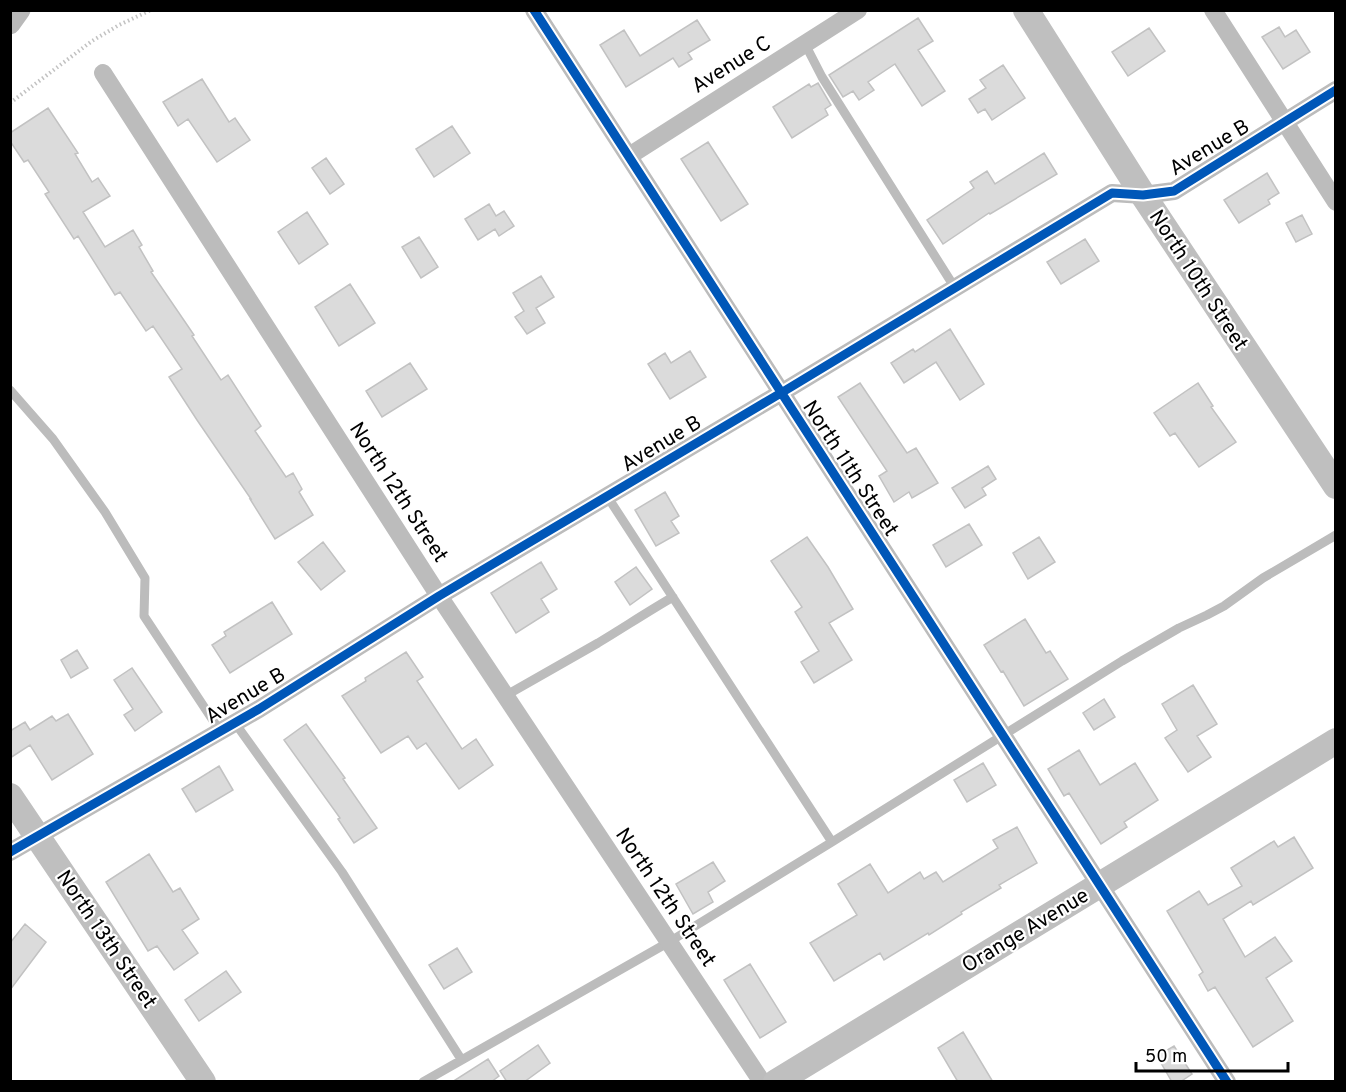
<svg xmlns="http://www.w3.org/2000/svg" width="1346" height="1092" font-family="Overpass,sans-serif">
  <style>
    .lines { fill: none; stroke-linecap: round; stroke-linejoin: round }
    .canal { stroke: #b9b9b9; stroke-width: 21 }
    .building { fill: #dbdbdb; stroke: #c2c2c2; stroke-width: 1.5 }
    .path { stroke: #c2c2c2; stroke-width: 4; stroke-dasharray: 1.5 3; stroke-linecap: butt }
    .lane { stroke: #bcbcbc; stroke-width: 9 }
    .street { stroke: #bcbcbc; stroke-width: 18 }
    .secondary { stroke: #bfbfbf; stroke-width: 26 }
    .cycleway-casing { stroke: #fff; stroke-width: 13 }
    .cycleway { stroke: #0057b8; stroke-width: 9 }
    .labels { text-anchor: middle; stroke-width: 4.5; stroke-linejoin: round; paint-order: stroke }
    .street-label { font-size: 21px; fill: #000; stroke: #fff }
  </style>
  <rect width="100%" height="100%" fill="#fff"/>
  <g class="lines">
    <path class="canal" d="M 10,24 L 20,10"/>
  </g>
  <path class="building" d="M 918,18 L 933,41 L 918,50 L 945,91 L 922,106 L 895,64 L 868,82 L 874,90 L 859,100 L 853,91 L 843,97 L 829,75 Z
    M 697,20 L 710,40 L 688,53 L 692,59 L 679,67 L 673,58 L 626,87 L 600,45 L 624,30 L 640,56 Z
    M 1279,27 L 1285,37 L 1296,30 L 1310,52 L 1283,69 L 1262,37 Z
    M 1149,28 L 1165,51 L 1128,76 L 1112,52 Z
    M 1003,65 L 1025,98 L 992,120 L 985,109 L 978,113 L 969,99 L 986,88 L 980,80 Z
    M 202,79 L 229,122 L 235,118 L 250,140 L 217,162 L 188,119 L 178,126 L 163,102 Z
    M 818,83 L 831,105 L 825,109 L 828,115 L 792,138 L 773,107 L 809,84 L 811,87 Z
    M 48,108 L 78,153 L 75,154 L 92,182 L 98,178 L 110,196 L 83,212 L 105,247 L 133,230 L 142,245 L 139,247 L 153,271 L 151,272 L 194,335 L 192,336 L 221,380 L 228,375 L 261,426 L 255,431 L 286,477 L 293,473 L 302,489 L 299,492 L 313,515 L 275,539 L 250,499 L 251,499 L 197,420 L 169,377 L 182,369 L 153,326 L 146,331 L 120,292 L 115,295 L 78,236 L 74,239 L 45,194 L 49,192 L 28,160 L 24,162 L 10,141 L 10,133 Z
    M 452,126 L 470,153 L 434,177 L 416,149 Z
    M 708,142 L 748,204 L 721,221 L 681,159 Z
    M 1044,153 L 1057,174 L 990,214 L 989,213 L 943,244 L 927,220 L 974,188 L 970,182 L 987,171 L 995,184 Z
    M 326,158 L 344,184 L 330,194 L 312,168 Z
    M 1267,173 L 1279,193 L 1268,200 L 1270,204 L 1239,223 L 1224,200 Z
    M 489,204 L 496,216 L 504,211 L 514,226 L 499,236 L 495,229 L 478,240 L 465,219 Z
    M 307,212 L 328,244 L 299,264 L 278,232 Z
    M 1302,215 L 1312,234 L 1296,242 L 1286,223 Z
    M 419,237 L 438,267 L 421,278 L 402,247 Z
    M 1085,239 L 1099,261 L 1061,284 L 1047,262 Z
    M 541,276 L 554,297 L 536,308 L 545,323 L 527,334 L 515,317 L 524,311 L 513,293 Z
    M 350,284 L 375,323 L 339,346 L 315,307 Z
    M 950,329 L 984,384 L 960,400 L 936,362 L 904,383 L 891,363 L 913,349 L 915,352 Z
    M 690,351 L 706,377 L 670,399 L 648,364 L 665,353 L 671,363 Z
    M 410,363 L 427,389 L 382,417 L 366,391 Z
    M 860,383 L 907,453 L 916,448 L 938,483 L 912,498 L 909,492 L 894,502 L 879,476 L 887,471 L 838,397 Z
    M 1198,383 L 1213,406 L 1211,407 L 1236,442 L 1199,467 L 1175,433 L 1170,436 L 1154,413 Z
    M 988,466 L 996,479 L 982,488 L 986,495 L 965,508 L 952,488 Z
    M 665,492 L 679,516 L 671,521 L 679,533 L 656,546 L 635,510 Z
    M 969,524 L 982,545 L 946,567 L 933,545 Z
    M 807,537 L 828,567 L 853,609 L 829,623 L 852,660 L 814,683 L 801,662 L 819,651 L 795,612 L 802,607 L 771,561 Z
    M 1039,537 L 1055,562 L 1028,579 L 1013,553 Z
    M 323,542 L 345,571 L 321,590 L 298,562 Z
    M 541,562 L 557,589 L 541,599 L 549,612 L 516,633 L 491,593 Z
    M 636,567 L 652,589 L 630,605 L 615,582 Z
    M 272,602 L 292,634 L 230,673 L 212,645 L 226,636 L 224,632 Z
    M 1025,619 L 1046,653 L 1050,651 L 1068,679 L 1024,706 L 1003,671 L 1001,672 L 984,645 Z
    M 77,650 L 88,668 L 71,678 L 61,660 Z
    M 406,652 L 423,677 L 417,681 L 462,749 L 476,739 L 493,765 L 459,789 L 426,743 L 417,749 L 408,736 L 381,753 L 342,696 L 366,681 L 365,678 Z
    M 132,668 L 162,712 L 135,731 L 124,715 L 133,709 L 114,680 Z
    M 1193,685 L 1217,724 L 1197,736 L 1211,757 L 1188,772 L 1165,738 L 1177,730 L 1162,704 Z
    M 1104,699 L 1115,717 L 1094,730 L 1083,713 Z
    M 68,714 L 93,754 L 52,780 L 30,745 L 10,758 L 10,731 L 25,722 L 30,730 L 52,716 L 56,721 Z
    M 306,724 L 345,778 L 343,779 L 377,828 L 354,843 L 338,819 L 340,818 L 284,740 Z
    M 1079,750 L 1100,785 L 1135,763 L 1158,800 L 1124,822 L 1127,827 L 1101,844 L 1069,793 L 1064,796 L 1048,769 Z
    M 983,763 L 996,785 L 967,802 L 954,780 Z
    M 219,766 L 233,790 L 196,812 L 182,789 Z
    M 1017,827 L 1037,863 L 999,885 L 1001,888 L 961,912 L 962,914 L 929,935 L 928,933 L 884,960 L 880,953 L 834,981 L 810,943 L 857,915 L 838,884 L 870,864 L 888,893 L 920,872 L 924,879 L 936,872 L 943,882 L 998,848 L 993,840 Z
    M 1294,837 L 1313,868 L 1253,905 L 1251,901 L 1223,919 L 1245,957 L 1275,937 L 1292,961 L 1266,978 L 1293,1021 L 1253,1047 L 1215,987 L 1208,991 L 1199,975 L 1203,972 L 1167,911 L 1199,891 L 1208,905 L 1242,886 L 1231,868 L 1274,841 L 1278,847 Z
    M 149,854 L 173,892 L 180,888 L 199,919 L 182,930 L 198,953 L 174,970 L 157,946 L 148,951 L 106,882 Z
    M 713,862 L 725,881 L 708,892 L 713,902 L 693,914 L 676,884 Z
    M 25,924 L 46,942 L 10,990 L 10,943 Z
    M 457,948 L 472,972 L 444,989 L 429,965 Z
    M 750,964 L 786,1022 L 760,1038 L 724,980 Z
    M 226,971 L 241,992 L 199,1021 L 185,1000 Z
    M 963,1032 L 993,1082 L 958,1082 L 938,1048 Z
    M 538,1045 L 550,1063 L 524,1082 L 507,1082 L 500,1071 Z
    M 1174,1046 L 1192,1074 L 1180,1082 L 1172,1082 L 1157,1056 Z
    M 488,1059 L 499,1076 L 491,1082 L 452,1082 Z"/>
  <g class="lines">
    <path class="path" d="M 10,103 L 92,41 L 119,25 L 151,10"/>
    <path class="lane" d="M 805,44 L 822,77 L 955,288
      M 10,390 L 53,439 L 105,512 L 145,578 L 144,616 L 220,731
      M 607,496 L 832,842
      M 505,696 C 536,678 567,661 598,643 C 623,628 647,612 673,597
      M 235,723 L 342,872 L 461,1059
      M 423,1082 L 669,942 L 832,842 L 1122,661 L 1179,628 L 1207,615 L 1224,606 L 1263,578 L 1336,535"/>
    <path class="street" d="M 534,10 L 1227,1082
      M 1213,10 L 1336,202
      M 103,73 L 439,596 L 762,1082
      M 629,156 L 858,10
      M 10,852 L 259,709 L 439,596 L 781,393 L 1112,193 L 1143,195 L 1174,191 L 1336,90"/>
    <path class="secondary" d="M 1026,10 L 1143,195 L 1336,486
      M 10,796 L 203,1082
      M 776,1082 L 1336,741"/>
    <g class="cycleway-casing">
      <path id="cycleway" d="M 534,10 L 1227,1082
        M 10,852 L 259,709 L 439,596 L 781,393 L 1112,193 L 1143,195 L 1174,191 L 1336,90"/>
    </g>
    <use href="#cycleway" class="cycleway"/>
  </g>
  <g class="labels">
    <g class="street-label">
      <text transform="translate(731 64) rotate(-32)" y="7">Avenue C</text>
      <text transform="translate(1209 147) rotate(-31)" y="7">Avenue B</text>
      <text transform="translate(1199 280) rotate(57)" y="7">North 10th Street</text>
      <text transform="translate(661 443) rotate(-31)" y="7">Avenue B</text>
      <text transform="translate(851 468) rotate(57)" y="7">North 11th Street</text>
      <text transform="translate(399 492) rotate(57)" y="7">North 12th Street</text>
      <text transform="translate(245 695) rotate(-31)" y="7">Avenue B</text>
      <text transform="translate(666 897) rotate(56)" y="7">North 12th Street</text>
      <text transform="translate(1025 930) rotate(-31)" y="7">Orange Avenue</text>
      <text transform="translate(107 939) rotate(56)" y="7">North 13th Street</text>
    </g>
  </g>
  <rect width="1346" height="1092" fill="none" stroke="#000000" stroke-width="24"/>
  <path d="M1136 1062v9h152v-9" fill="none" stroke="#000000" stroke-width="3"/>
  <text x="1145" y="1062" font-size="18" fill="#000000" stroke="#ffffff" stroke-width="4.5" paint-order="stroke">50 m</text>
</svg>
